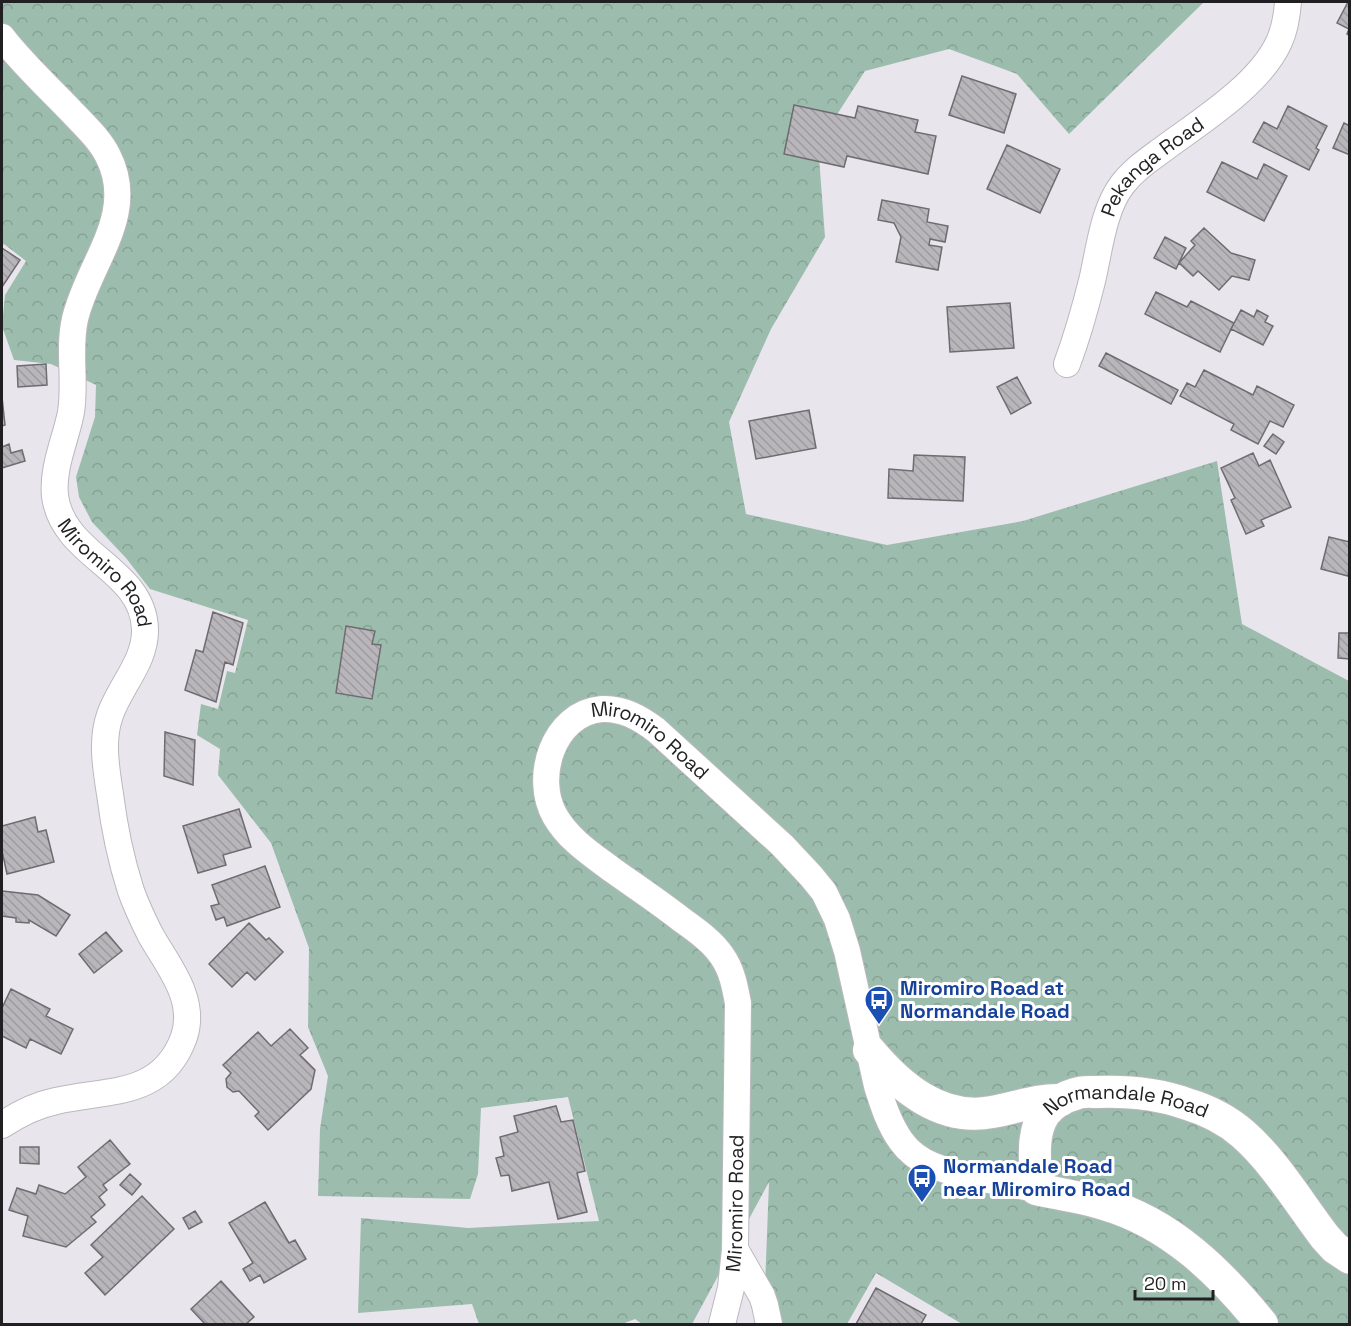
<svg xmlns="http://www.w3.org/2000/svg" width="1351" height="1326" font-family="'Space Grotesk',sans-serif">
  <style>
    .forest { fill: url(#forest-crowns) }
    .building { fill: url(#building-back-hatch); stroke: #6f6c71; stroke-width: 1.5 }
    .lines { fill: none; stroke-linecap: round; stroke-linejoin: round }
    .minor-casing { stroke: #bcb8bf; stroke-width: 28 }
    .tertiary-casing { stroke: #bcb8bf; stroke-width: 34 }
    .minor { stroke: #fff; stroke-width: 26 }
    .tertiary { stroke: #fff; stroke-width: 32 }
    .labels { text-anchor: middle; stroke-width: 6; stroke-linejoin: round; paint-order: stroke }
    .street-label { font-size: 20px; fill: #201f21; stroke: #fff }
    .transit-label { font-size: 20px; font-weight: bold; fill: #164399; stroke: #fff; text-anchor: start }
  </style>
  <defs>
    <pattern id="forest-crowns" width="20" height="18" patternUnits="userSpaceOnUse" patternTransform="scale(1.5)"><rect width="20" height="18" fill="#9cbdad"/><path d="M2 6a3 3 0 1 1 6 0M12 15a3 3 0 1 1 6 0" fill="none" stroke="#86a295"/></pattern>
    <pattern id="building-back-hatch" width="6" height="6" patternUnits="userSpaceOnUse" patternTransform="scale(1.5)"><rect width="6" height="6" fill="#b8b5bb"/><path d="M-1 5l2 2M0 0l6 6M5-1l2 2" fill="none" stroke="#9e9ba0"/></pattern>
  </defs>
  <rect width="100%" height="100%" fill="#e9e5ec"/>
  <path class="forest" d="M 2,2 L 1204,2 L 1069,134 L 1017,74 L 949,49 L 865,71 L 818,144 L 825,237 L 771,329 L 729,422 L 746,514 L 887,545 L 1023,521 L 1217,461 L 1242,624 L 1349,681 L 1349,1324 L 962,1324 L 876,1273 L 847,1324 L 779,1324 L 765,1287 L 769,1182 L 692,1324 L 642,1324 L 635,1319 L 622,1324 L 479,1324 L 472,1304 L 358,1313 L 361,1218 L 468,1228 L 599,1221 L 568,1097 L 481,1108 L 478,1174 L 470,1199 L 318,1196 L 320,1129 L 328,1076 L 308,1027 L 309,948 L 271,843 L 218,775 L 220,749 L 197,735 L 201,704 L 218,709 L 227,671 L 235,673 L 248,620 L 150,589 L 126,558 L 92,522 L 79,497 L 76,477 L 95,417 L 96,385 L 51,364 L 14,360 L 2,326 L 5,295 L 26,261 L 4,244 L 2,246 Z"/>
  <path class="building" d="M 1348,2 L 1350,2 L 1350,36 L 1347,34 L 1349,29 L 1337,23 Z
    M 962,76 L 1016,94 L 1004,133 L 949,115 Z
    M 794,105 L 855,118 L 858,106 L 918,120 L 915,132 L 936,136 L 928,174 L 847,156 L 844,167 L 784,154 Z
    M 1288,106 L 1327,126 L 1316,148 L 1319,150 L 1309,170 L 1253,142 L 1264,122 L 1277,129 Z
    M 1344,123 L 1350,126 L 1350,155 L 1333,148 Z
    M 1007,145 L 1060,169 L 1040,213 L 987,189 Z
    M 1222,162 L 1257,179 L 1264,164 L 1287,176 L 1264,221 L 1207,192 Z
    M 882,200 L 929,209 L 927,222 L 948,226 L 945,242 L 930,239 L 929,245 L 942,247 L 938,270 L 896,262 L 901,237 L 894,223 L 878,220 Z
    M 1204,228 L 1231,253 L 1255,260 L 1249,280 L 1232,276 L 1219,290 L 1198,271 L 1193,276 L 1179,263 L 1195,245 L 1191,241 Z
    M 1165,237 L 1186,248 L 1176,269 L 1154,258 Z
    M 2,248 L 20,260 L 2,287 Z
    M 1156,292 L 1187,307 L 1191,301 L 1234,323 L 1220,352 L 1145,314 Z
    M 1010,303 L 1014,348 L 950,352 L 947,307 Z
    M 1241,310 L 1254,317 L 1257,310 L 1268,316 L 1265,322 L 1273,326 L 1263,345 L 1231,329 Z
    M 1106,353 L 1178,390 L 1171,404 L 1099,366 Z
    M 46,364 L 47,385 L 18,387 L 17,366 Z
    M 1204,370 L 1253,395 L 1257,386 L 1294,405 L 1283,427 L 1270,421 L 1258,444 L 1231,430 L 1234,424 L 1180,396 L 1187,383 L 1195,387 Z
    M 1017,377 L 1031,403 L 1011,414 L 997,387 Z
    M 2,397 L 5,425 L 2,426 Z
    M 809,410 L 816,448 L 756,459 L 749,421 Z
    M 1273,434 L 1284,442 L 1276,454 L 1264,446 Z
    M 9,444 L 11,453 L 22,450 L 25,461 L 2,468 L 2,447 Z
    M 1253,453 L 1259,466 L 1270,460 L 1291,507 L 1261,520 L 1264,526 L 1246,534 L 1231,500 L 1235,498 L 1221,468 Z
    M 914,455 L 965,457 L 963,501 L 888,498 L 889,469 L 913,471 Z
    M 1329,537 L 1350,542 L 1350,569 L 1348,576 L 1321,569 Z
    M 213,612 L 243,623 L 233,665 L 225,662 L 216,702 L 185,690 L 196,650 L 203,652 Z
    M 346,626 L 375,631 L 372,644 L 381,645 L 372,699 L 336,693 Z
    M 1339,633 L 1350,633 L 1350,659 L 1338,658 Z
    M 165,732 L 195,740 L 193,785 L 164,776 Z
    M 239,809 L 251,847 L 223,855 L 226,865 L 198,873 L 183,826 Z
    M 35,817 L 38,832 L 46,830 L 54,862 L 7,874 L 2,851 L 2,826 Z
    M 265,866 L 280,907 L 227,926 L 224,917 L 216,920 L 211,906 L 219,904 L 212,885 Z
    M 2,891 L 38,895 L 70,915 L 56,936 L 29,920 L 29,923 L 16,922 L 16,918 L 2,916 Z
    M 249,923 L 266,940 L 269,938 L 283,952 L 255,980 L 247,972 L 232,987 L 209,964 Z
    M 106,932 L 122,951 L 94,973 L 79,954 Z
    M 11,989 L 50,1009 L 46,1016 L 73,1029 L 61,1054 L 30,1039 L 26,1048 L 2,1036 L 2,1008 Z
    M 290,1029 L 308,1048 L 300,1055 L 315,1070 L 311,1089 L 268,1130 L 255,1116 L 259,1112 L 239,1091 L 233,1092 L 227,1087 L 226,1079 L 231,1073 L 223,1065 L 258,1032 L 271,1046 Z
    M 556,1106 L 561,1122 L 573,1120 L 585,1171 L 577,1173 L 587,1212 L 558,1219 L 549,1182 L 512,1191 L 509,1175 L 501,1176 L 496,1158 L 504,1156 L 500,1137 L 518,1132 L 514,1116 Z
    M 110,1140 L 130,1164 L 103,1185 L 107,1190 L 99,1197 L 105,1205 L 91,1217 L 96,1222 L 66,1247 L 23,1236 L 28,1216 L 9,1210 L 17,1188 L 36,1194 L 39,1185 L 65,1194 L 86,1177 L 78,1167 Z
    M 20,1147 L 39,1147 L 39,1164 L 20,1163 Z
    M 130,1174 L 141,1184 L 132,1195 L 120,1185 Z
    M 142,1196 L 174,1229 L 105,1295 L 85,1273 L 103,1257 L 91,1245 Z
    M 265,1202 L 289,1243 L 295,1240 L 306,1259 L 264,1283 L 260,1275 L 250,1281 L 243,1269 L 253,1263 L 229,1223 Z
    M 195,1211 L 202,1222 L 189,1229 L 183,1218 Z
    M 221,1281 L 254,1317 L 246,1324 L 205,1324 L 191,1309 Z
    M 876,1288 L 926,1315 L 921,1324 L 856,1324 Z"/>
  <g class="lines">
    <g class="minor-casing">
      <g id="minor">
        <path id="s1" d="M 2,37 C 22,63 47,86 70,110 C 83,124 99,138 108,156 C 138,215 88,263 75,319 C 68,349 76,381 71,412 C 66,439 52,467 55,496 C 63,557 143,568 145,629 C 146,661 120,686 110,715 C 101,740 106,768 110,794 C 114,826 121,860 131,891 C 136,905 143,920 150,934 C 167,965 197,998 184,1037 C 162,1098 108,1089 56,1101 C 37,1105 17,1115 2,1125"/>
        <path id="s2" d="M 1067,364 C 1077,337 1085,309 1092,281 C 1099,252 1103,210 1122,185 C 1134,169 1150,159 1166,147 C 1203,120 1260,84 1279,42 C 1285,29 1287,15 1288,2"/>
        <path d="M 735,1249 L 762,1296 L 765,1305 L 769,1324"/>
        <path id="s3" d="M 722,1324 L 731,1288 L 735,1249 L 738,1003 C 735,987 732,970 722,956 C 713,942 696,930 682,920 C 659,902 635,886 611,869 C 591,854 568,839 555,816 C 533,778 553,713 602,709 C 623,708 640,718 656,730 L 782,845 L 811,876 L 824,892 L 837,919 L 847,951 L 877,1086 C 883,1105 889,1124 901,1141 C 918,1165 946,1171 973,1177 C 994,1181 1015,1185 1036,1189"/>
      </g>
    </g>
    <g class="tertiary-casing">
      <g id="tertiary">
        <path d="M 869,1050 C 900,1087 941,1122 992,1112 C 1015,1108 1038,1099 1061,1100"/>
        <path id="s4" d="M 1262,1324 C 1220,1272 1170,1223 1104,1204 C 1082,1197 1059,1194 1036,1189 C 1036,1165 1030,1134 1045,1113 C 1052,1104 1064,1097 1075,1094 C 1082,1091 1090,1092 1097,1092 C 1128,1091 1159,1094 1187,1104 C 1207,1110 1227,1120 1243,1134 C 1275,1162 1299,1203 1325,1237 L 1335,1248 L 1350,1258"/>
      </g>
    </g>
    <use href="#minor" class="minor"/>
    <use href="#tertiary" class="tertiary"/>
  </g>
  <defs>
    <g id="bus-pin" transform="scale(1.5)"><path d="M0 17L-7.5 6A9.5 9.5 0 1 1 7.5 6Z" fill="#1a4fb4" stroke="#fff"/><path d="M-5-6H5V4H4V6H2V4H-2V6H-4V4H-5ZM-3.5-4V0h7V-4ZM-3.5 1.2v1.5H-2V1.2ZM2 1.2v1.5H3.5V1.2Z" fill="#fff"/></g>
  </defs>
  <g fill-rule="evenodd">
    <use href="#bus-pin" x="879" y="1000"/>
    <use href="#bus-pin" x="922" y="1178"/>
  </g>
  <g class="labels">
    <g class="street-label">
      <text dy="7" stroke="none"><textPath href="#s2" startOffset="222">Pekanga Road</textPath></text>
      <text dy="7" stroke="none"><textPath href="#s1" startOffset="606">Miromiro Road</textPath></text>
      <text dy="7" stroke="none"><textPath href="#s3" startOffset="786">Miromiro Road</textPath></text>
      <text dy="7" stroke="none"><textPath href="#s4" startOffset="436">Normandale Road</textPath></text>
      <text dy="7" stroke="none"><textPath href="#s3" startOffset="122">Miromiro Road</textPath></text>
    </g>
    <g class="transit-label">
      <text x="900" y="995">Miromiro Road at<tspan x="900" dy="23">Normandale Road</tspan></text>
      <text x="943" y="1173">Normandale Road<tspan x="943" dy="23">near Miromiro Road</tspan></text>
    </g>
  </g>
  <rect width="1351" height="1326" fill="none" stroke="#201f21" stroke-width="6"/>
  <path d="M1135 1290v9h78v-9" fill="none" stroke="#201f21" stroke-width="3"/>
  <text x="1144" y="1290" font-size="18" fill="#201f21" stroke="#ffffff" stroke-width="4.5" paint-order="stroke">20 m</text>
</svg>
